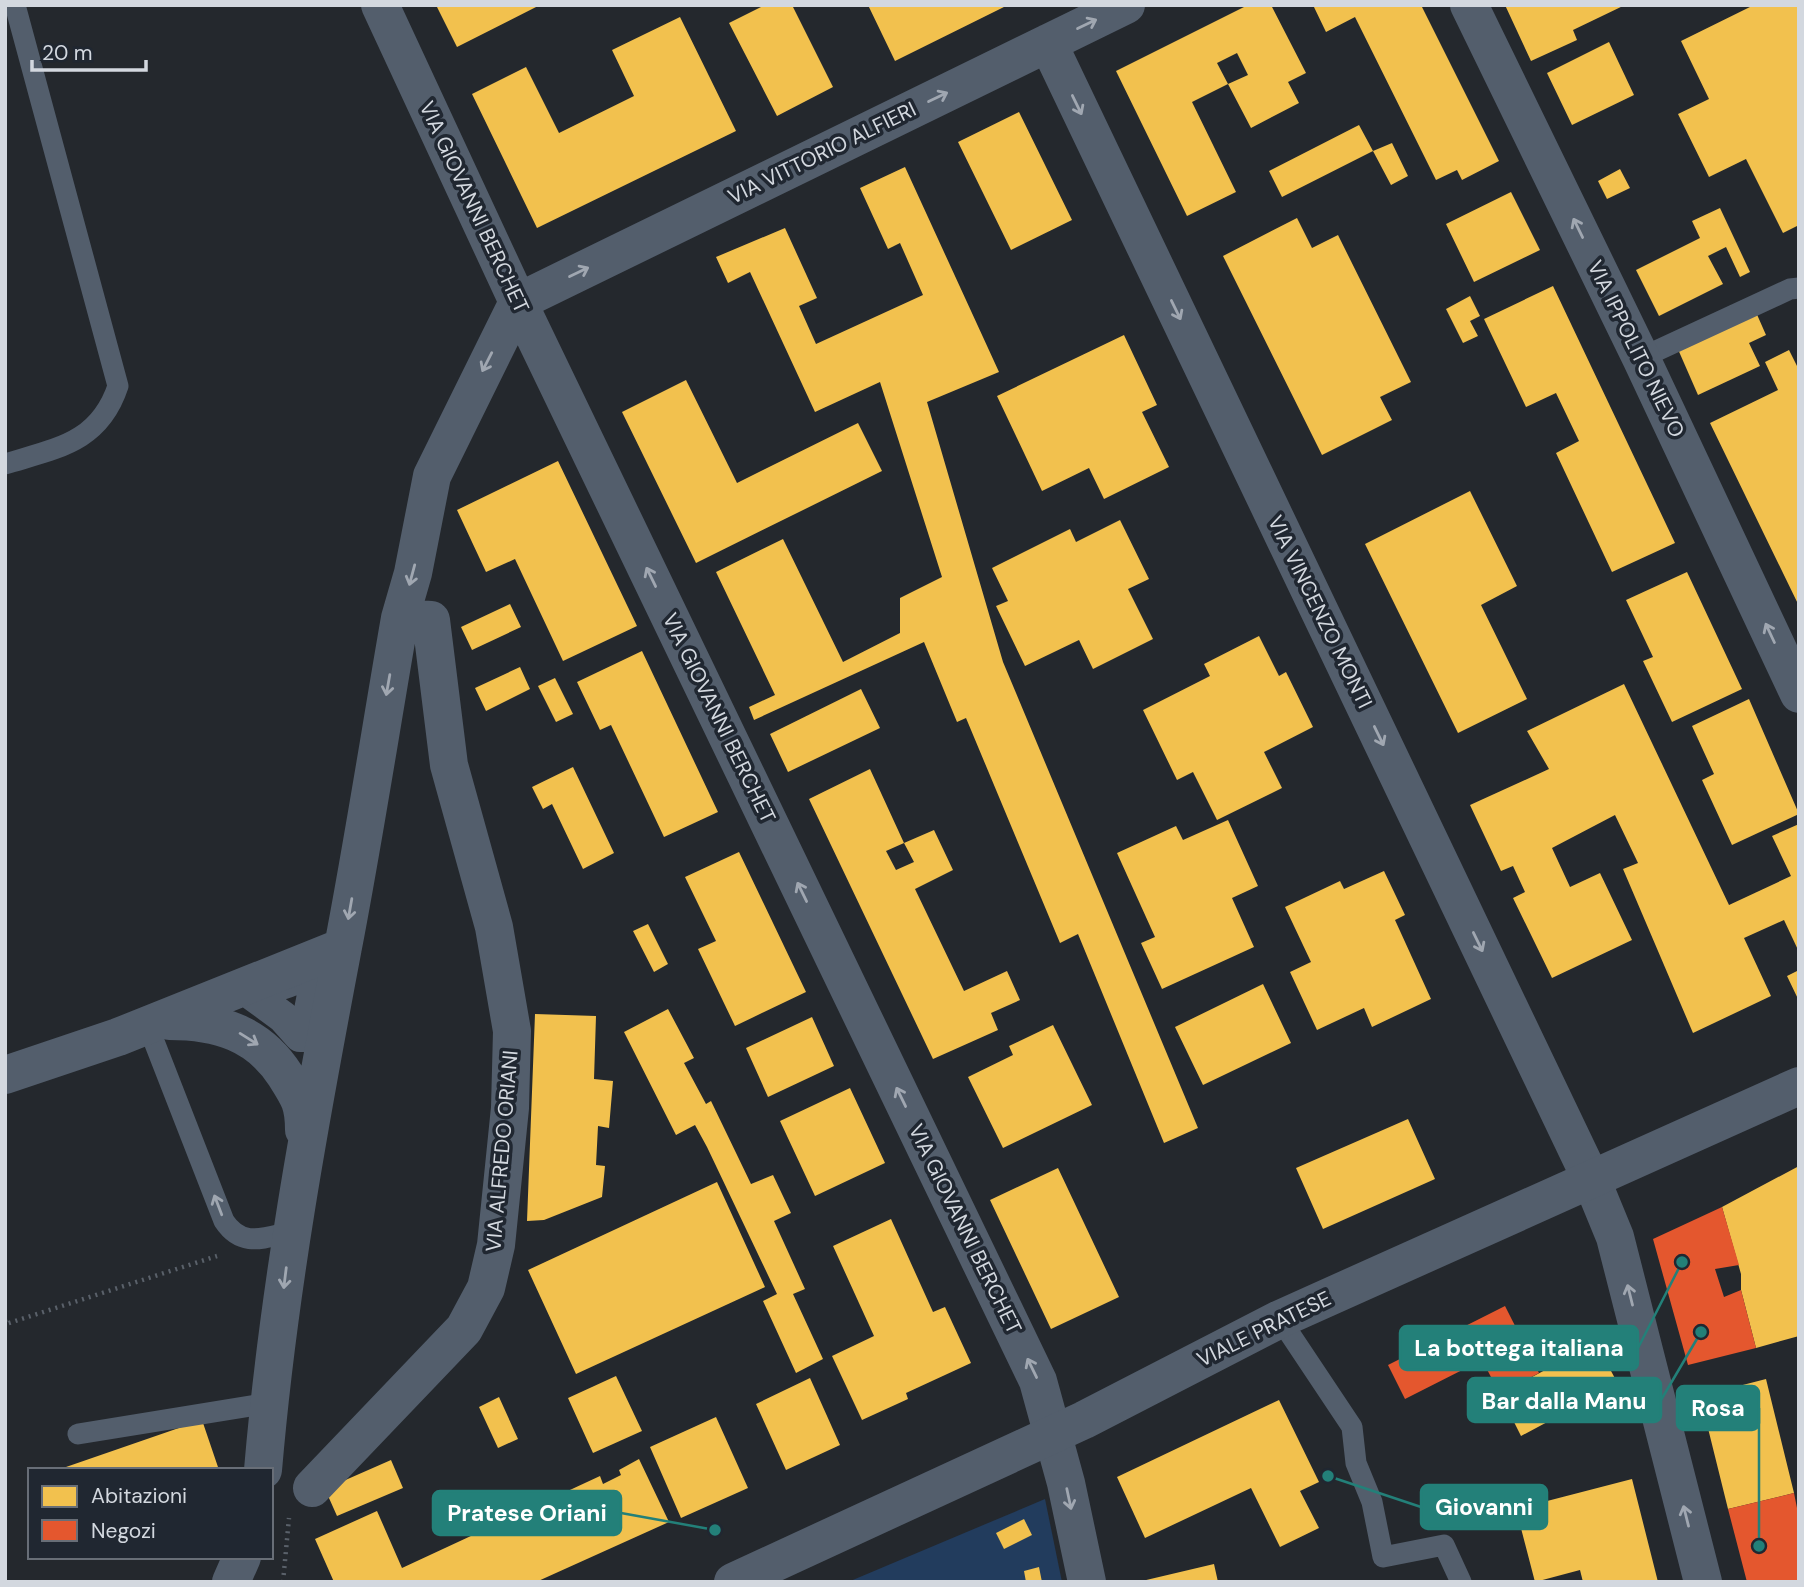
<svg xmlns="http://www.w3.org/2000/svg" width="1804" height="1587" font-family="'DM Sans',sans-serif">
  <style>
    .green { fill: #223c5d }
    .homes { fill: #f2c14e; fill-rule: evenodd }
    .shops { fill: #e4572e }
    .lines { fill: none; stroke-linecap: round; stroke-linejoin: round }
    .path { stroke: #5a616a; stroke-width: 4.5; stroke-dasharray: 2 5; stroke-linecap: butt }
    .service { stroke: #535e6c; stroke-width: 21 }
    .pedestrian { stroke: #535e6c; stroke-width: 32 }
    .minor { stroke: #535e6c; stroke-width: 38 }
    .tertiary { stroke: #535e6c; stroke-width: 38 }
    .oneway { stroke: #a0a7b1 }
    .labels { text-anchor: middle; stroke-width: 7; stroke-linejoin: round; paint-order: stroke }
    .street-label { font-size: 21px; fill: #d3d8df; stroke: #202731 }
    .leader { fill: none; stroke: #238079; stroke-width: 2.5 }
    .callout-dot { fill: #238079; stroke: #202731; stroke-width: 2.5 }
    .callout { fill: #238079; stroke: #238079; stroke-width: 2.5 }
    .callout-label { font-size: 23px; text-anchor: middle; font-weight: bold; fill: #fff }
  </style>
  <rect width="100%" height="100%" fill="#24282d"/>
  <path class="green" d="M 1045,1499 L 1062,1582 L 848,1582 Z"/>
  <path class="homes" d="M 436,5 L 540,5 L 457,47 Z
    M 765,5 L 792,5 L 833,87 L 777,116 L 729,23 Z
    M 868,5 L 1008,5 L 895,61 Z
    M 1248,5 L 1271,5 L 1306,73 L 1288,82 L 1299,103 L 1251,128 L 1228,84 L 1248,75 L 1237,53 L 1217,63 L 1228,84 L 1192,102 L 1236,192 L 1187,216 L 1116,71 Z
    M 1313,5 L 1421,5 L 1499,161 L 1462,180 L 1457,170 L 1436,180 L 1355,17 L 1326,32 Z
    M 1505,5 L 1625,5 L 1573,30 L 1577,40 L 1531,61 Z
    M 1754,5 L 1799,5 L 1799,225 L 1783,233 L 1746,159 L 1709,177 L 1678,114 L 1709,99 L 1681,41 Z
    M 680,17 L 736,131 L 537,228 L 472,94 L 526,67 L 559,133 L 634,96 L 612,50 Z
    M 1609,42 L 1634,95 L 1572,125 L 1547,73 Z
    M 1019,112 L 1072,220 L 1011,250 L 958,142 Z
    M 1359,125 L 1373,151 L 1282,197 L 1269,171 Z
    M 1392,143 L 1408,176 L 1391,185 L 1373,151 Z
    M 905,167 L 999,372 L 927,402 L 1003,662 L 1198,1128 L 1164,1143 L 1078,934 L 1060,943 L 966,718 L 957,722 L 924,642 L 754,720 L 749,707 L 775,695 L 716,572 L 783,539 L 843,662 L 900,633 L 900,598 L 942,577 L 880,382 L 815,412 L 750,272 L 728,283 L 716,257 L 785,228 L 817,298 L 799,306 L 816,344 L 923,295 L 900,243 L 888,249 L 860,188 Z
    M 1620,169 L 1630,188 L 1607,199 L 1598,181 Z
    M 1511,192 L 1540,250 L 1474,282 L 1446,224 Z
    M 1720,208 L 1750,272 L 1740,277 L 1726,247 L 1708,256 L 1723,284 L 1659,316 L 1636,270 L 1700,238 L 1692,221 Z
    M 1297,218 L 1312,248 L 1338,235 L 1411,382 L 1380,397 L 1392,420 L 1322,455 L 1223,256 Z
    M 1553,286 L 1675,543 L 1612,572 L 1556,453 L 1579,441 L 1556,393 L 1526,407 L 1484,319 Z
    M 1470,296 L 1480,316 L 1470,321 L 1478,336 L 1463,343 L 1446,309 Z
    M 1755,310 L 1766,335 L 1749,343 L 1760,366 L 1698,395 L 1677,347 Z
    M 1124,335 L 1157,405 L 1142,412 L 1169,467 L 1104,499 L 1089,468 L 1042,491 L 997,396 Z
    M 1789,350 L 1799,370 L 1799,606 L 1710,423 L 1778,390 L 1765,362 Z
    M 686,380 L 737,483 L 858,423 L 882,471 L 696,563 L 622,412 Z
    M 558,461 L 637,626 L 563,661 L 515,559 L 486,572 L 457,510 Z
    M 1470,491 L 1517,586 L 1481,605 L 1527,699 L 1458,733 L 1365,544 Z
    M 1120,520 L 1149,579 L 1128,589 L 1153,639 L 1093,669 L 1079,640 L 1025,666 L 996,606 L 1008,601 L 992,568 L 1070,529 L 1076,542 Z
    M 1687,572 L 1742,689 L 1672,722 L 1643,661 L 1653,657 L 1626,600 Z
    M 510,604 L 521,627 L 472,650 L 461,627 Z
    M 1259,636 L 1279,676 L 1286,672 L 1313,727 L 1264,752 L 1282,788 L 1217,820 L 1193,772 L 1177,780 L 1143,710 L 1210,676 L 1204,664 Z
    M 642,651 L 718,812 L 664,837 L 611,725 L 600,730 L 577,682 Z
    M 520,667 L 530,689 L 486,711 L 475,688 Z
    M 555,678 L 573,714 L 556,722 L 538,686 Z
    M 1624,684 L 1729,905 L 1791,876 L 1772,836 L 1799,824 L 1799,952 L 1784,920 L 1744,938 L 1771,996 L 1693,1033 L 1623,869 L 1638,863 L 1615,815 L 1552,848 L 1570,887 L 1600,873 L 1632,940 L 1552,978 L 1513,898 L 1525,892 L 1513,866 L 1501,871 L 1470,805 L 1549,769 L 1527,731 Z
    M 861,689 L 880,728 L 788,772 L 770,734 Z
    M 1749,699 L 1799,814 L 1732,845 L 1702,780 L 1714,774 L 1692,726 Z
    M 573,767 L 614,853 L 583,869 L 552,804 L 543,809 L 532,787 Z
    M 870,769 L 904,843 L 934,830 L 953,870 L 915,889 L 964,991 L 1007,971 L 1020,1000 L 991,1013 L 998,1030 L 933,1059 L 809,799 ZM 904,843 L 914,862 L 896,870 L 886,851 Z
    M 1228,820 L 1258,886 L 1232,898 L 1254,947 L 1162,989 L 1141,943 L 1155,937 L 1117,853 L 1176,826 L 1183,840 Z
    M 739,852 L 806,992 L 735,1026 L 698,949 L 716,941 L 685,877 Z
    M 1384,871 L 1405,915 L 1395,920 L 1431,999 L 1372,1027 L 1364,1008 L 1317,1030 L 1290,972 L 1311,962 L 1285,907 L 1340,881 L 1344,889 Z
    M 648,924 L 668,964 L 654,972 L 633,931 Z
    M 1799,970 L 1799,1001 L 1787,976 Z
    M 1263,984 L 1291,1043 L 1203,1085 L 1175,1027 Z
    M 668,1009 L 694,1058 L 684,1063 L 706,1104 L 711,1101 L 751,1184 L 773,1175 L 791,1213 L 774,1221 L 805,1289 L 793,1294 L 823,1359 L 796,1373 L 763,1301 L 777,1294 L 707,1147 L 695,1125 L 676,1135 L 624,1032 Z
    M 535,1014 L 596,1016 L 594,1079 L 613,1081 L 609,1128 L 598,1126 L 596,1165 L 605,1166 L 602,1197 L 544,1220 L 527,1221 Z
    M 812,1017 L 834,1066 L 768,1097 L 746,1048 Z
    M 1053,1025 L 1092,1105 L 1003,1148 L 968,1077 L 1013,1055 L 1009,1046 Z
    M 850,1088 L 885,1163 L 815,1196 L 780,1121 Z
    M 1408,1119 L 1435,1179 L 1323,1229 L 1296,1168 Z
    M 1799,1166 L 1799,1336 L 1756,1348 L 1741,1290 L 1741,1274 L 1722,1207 Z
    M 1058,1168 L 1119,1297 L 1051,1329 L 990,1200 Z
    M 717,1182 L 765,1287 L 576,1374 L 528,1270 Z
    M 891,1219 L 933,1312 L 945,1307 L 971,1363 L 906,1393 L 908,1399 L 862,1420 L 832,1356 L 874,1336 L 833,1246 Z
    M 1596,1343 L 1618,1384 L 1521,1436 L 1500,1394 Z
    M 616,1376 L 642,1431 L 593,1453 L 568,1398 Z
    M 810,1378 L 840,1445 L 786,1470 L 756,1404 Z
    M 1766,1379 L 1794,1493 L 1728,1509 L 1700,1396 Z
    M 499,1397 L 518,1439 L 498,1448 L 479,1407 Z
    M 1279,1400 L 1319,1482 L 1300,1491 L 1319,1528 L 1280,1547 L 1251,1488 L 1145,1538 L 1117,1477 Z
    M 716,1417 L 748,1488 L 681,1518 L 650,1447 Z
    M 202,1420 L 219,1470 L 67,1470 L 66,1467 Z
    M 639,1459 L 669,1522 L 536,1582 L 334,1582 L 315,1539 L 377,1511 L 402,1568 L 600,1476 L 603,1484 L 621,1475 L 619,1470 Z
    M 391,1460 L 403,1488 L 337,1516 L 325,1489 Z
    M 1632,1479 L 1658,1582 L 1583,1582 L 1580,1570 L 1535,1582 L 1516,1509 Z
    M 1024,1519 L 1032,1535 L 1004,1549 L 996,1533 Z
    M 1214,1564 L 1218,1582 L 1142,1582 L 1142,1581 Z
    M 1039,1567 L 1042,1582 L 1026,1582 L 1024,1571 Z"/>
  <path class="shops" d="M 1722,1207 L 1739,1265 L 1715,1269 L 1724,1297 L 1741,1290 L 1756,1348 L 1688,1365 L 1653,1239 Z
    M 1505,1306 L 1539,1373 L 1500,1394 L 1482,1360 L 1405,1399 L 1388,1365 Z
    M 1794,1493 L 1799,1518 L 1799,1582 L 1747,1582 L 1728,1509 Z"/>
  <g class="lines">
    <path class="path" d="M 5,1320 L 6,1324 L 217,1256
      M 283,1582 L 289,1518"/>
    <path class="service" d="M 1641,358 L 1790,289 L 1799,288
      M 5,464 C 57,448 99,443 118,386 L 15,5
      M 148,1026 L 224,1221 C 242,1248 263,1238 291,1232
      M 1280,1319 L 1352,1427 L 1356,1463 L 1372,1502 L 1383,1557 L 1444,1545 L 1461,1582
      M 78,1434 L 269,1403"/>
    <path class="pedestrian" d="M 315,967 L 318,969 L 305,1036 L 300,1036 L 283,1017 L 253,995 L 255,989 C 277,987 297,980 315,967 Z"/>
    <path class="minor" d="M 380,5 L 518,302 L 1038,1381 L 1066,1483 L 1087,1582
      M 1469,5 L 1641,358 L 1799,694
      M 1048,43 L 1592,1181 L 1615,1237 L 1703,1582
      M 518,302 L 1126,5
      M 169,1021 C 218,1021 258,1033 285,1075 C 299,1097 304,1104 304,1130
      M 5,1075 L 118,1037 L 343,947
      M 263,1470 C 278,1293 310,1120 343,947 C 364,838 381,727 400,618 L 413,573 L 432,476 L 518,302
      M 312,1488 L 464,1329 L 486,1288 L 496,1245 L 510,1108 L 512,1031 L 494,927 L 449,765 L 431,620 L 400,618
      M 231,1582 L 242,1557"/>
    <path class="tertiary" d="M 733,1582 L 1084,1420 L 1280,1319 L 1799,1086"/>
  </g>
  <defs><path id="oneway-shaft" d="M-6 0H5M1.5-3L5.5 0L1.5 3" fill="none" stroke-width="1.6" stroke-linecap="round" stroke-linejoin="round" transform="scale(1.75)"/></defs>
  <g class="oneway">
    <use href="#oneway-shaft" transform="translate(1087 24) rotate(-26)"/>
    <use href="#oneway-shaft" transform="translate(938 97) rotate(-26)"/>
    <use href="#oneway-shaft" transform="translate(1077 105) rotate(64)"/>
    <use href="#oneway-shaft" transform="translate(1578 228) rotate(-116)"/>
    <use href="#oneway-shaft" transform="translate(579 272) rotate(-26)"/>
    <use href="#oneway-shaft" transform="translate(1176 310) rotate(64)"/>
    <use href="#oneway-shaft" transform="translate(487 362) rotate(117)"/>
    <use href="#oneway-shaft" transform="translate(412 575) rotate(105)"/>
    <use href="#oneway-shaft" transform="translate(651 577) rotate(-116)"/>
    <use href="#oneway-shaft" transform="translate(1770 633) rotate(-115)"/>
    <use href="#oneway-shaft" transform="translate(388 685) rotate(100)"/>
    <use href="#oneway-shaft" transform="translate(1379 736) rotate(64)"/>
    <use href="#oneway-shaft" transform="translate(802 892) rotate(-116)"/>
    <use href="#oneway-shaft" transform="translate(350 909) rotate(100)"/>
    <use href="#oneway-shaft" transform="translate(1478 942) rotate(64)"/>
    <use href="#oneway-shaft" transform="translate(249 1039) rotate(32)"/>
    <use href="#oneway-shaft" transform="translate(901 1097) rotate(-116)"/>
    <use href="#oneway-shaft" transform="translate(218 1205) rotate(-111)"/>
    <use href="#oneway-shaft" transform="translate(285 1278) rotate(97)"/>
    <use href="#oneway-shaft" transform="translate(1630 1295) rotate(-104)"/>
    <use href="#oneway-shaft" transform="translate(1032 1368) rotate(-116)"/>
    <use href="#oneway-shaft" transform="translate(1069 1499) rotate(78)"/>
    <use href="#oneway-shaft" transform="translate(1686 1516) rotate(-104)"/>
  </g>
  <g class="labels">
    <g class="street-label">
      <text transform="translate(822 153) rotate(-26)" y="7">VIA VITTORIO ALFIERI</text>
      <text transform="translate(474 207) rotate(65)" y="7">VIA GIOVANNI BERCHET</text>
      <text transform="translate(1636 349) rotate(64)" y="7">VIA IPPOLITO NIEVO</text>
      <text transform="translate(1320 612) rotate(64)" y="7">VIA VINCENZO MONTI</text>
      <text transform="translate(719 718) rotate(64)" y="7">VIA GIOVANNI BERCHET</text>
      <text transform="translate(502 1151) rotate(-85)" y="7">VIA ALFREDO ORIANI</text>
      <text transform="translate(965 1229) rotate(64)" y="7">VIA GIOVANNI BERCHET</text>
      <text transform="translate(1264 1329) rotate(-26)" y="7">VIALE PRATESE</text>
    </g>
  </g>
  <path class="leader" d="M1682 1262L1638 1348M1701 1332L1661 1400M1759 1546L1759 1408M1328 1476L1421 1507M715 1530L621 1513"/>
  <g class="callout-dot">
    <circle cx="1682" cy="1262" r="7"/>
    <circle cx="1701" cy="1332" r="7"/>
    <circle cx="1759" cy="1546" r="7"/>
    <circle cx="1328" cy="1476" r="7"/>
    <circle cx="715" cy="1530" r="7"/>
  </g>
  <g class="callout">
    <rect x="1400" y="1326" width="238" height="44" rx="7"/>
    <rect x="1468" y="1378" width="193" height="44" rx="7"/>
    <rect x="1677" y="1386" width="82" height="44" rx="7"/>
    <rect x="1421" y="1485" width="126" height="44" rx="7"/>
    <rect x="433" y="1491" width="188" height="44" rx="7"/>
  </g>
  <g class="callout-label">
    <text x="1519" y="1356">La bottega italiana</text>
    <text x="1564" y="1409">Bar dalla Manu</text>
    <text x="1718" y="1416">Rosa</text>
    <text x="1484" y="1515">Giovanni</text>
    <text x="527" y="1521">Pratese Oriani</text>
  </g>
  <rect width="1804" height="1587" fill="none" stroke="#d3d8df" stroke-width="14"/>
  <rect x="28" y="1468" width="245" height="91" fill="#202731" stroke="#686e77" stroke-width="2"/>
  <rect x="42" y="1486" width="35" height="21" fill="#f2c14e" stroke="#686e77" stroke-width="2"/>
  <text x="91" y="1503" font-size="21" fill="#d3d8df">Abitazioni</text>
  <rect x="42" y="1520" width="35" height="21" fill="#e4572e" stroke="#686e77" stroke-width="2"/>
  <text x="91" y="1538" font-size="21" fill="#d3d8df">Negozi</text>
  <path d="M32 60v10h114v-10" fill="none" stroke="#d3d8df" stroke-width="3.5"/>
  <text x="42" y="60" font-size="21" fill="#d3d8df" stroke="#202731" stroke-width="5" paint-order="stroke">20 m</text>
</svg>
